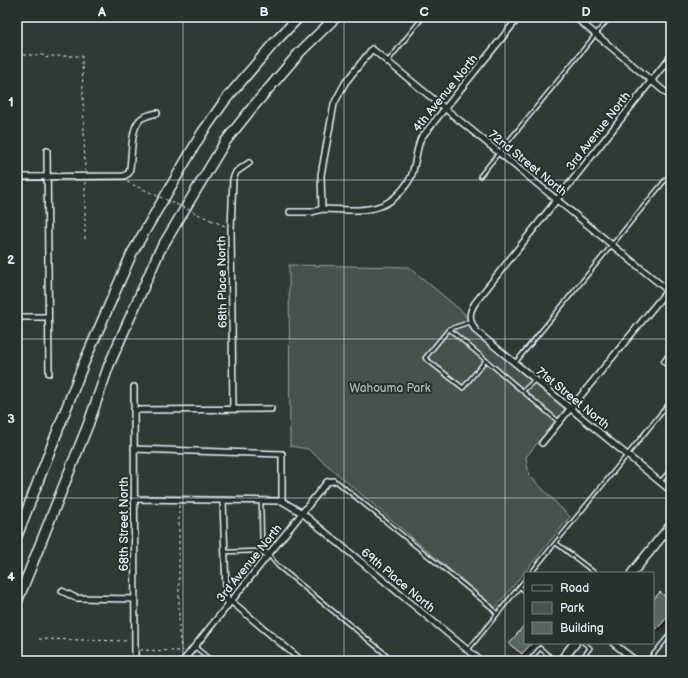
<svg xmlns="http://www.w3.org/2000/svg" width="688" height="678" font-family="'Balsamiq Sans',sans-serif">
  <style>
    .green { fill: #45524e; stroke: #96a2a3 }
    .building { fill: #596563; stroke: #e8f1f8; filter: url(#shadow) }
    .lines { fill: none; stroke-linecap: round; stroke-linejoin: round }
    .service-casing { stroke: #e8f1f8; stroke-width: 5.5 }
    .minor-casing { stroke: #e8f1f8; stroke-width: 8 }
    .primary-casing { stroke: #e8f1f8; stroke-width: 11 }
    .motorway-casing { stroke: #e8f1f8; stroke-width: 12 }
    .path { stroke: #e8f1f8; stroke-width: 1; stroke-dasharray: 3 3; stroke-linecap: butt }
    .service { stroke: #26332d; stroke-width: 2.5 }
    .minor { stroke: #26332d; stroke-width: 5 }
    .primary { stroke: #26332d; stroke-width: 8 }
    .motorway { stroke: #26332d; stroke-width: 9 }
    .path-bridge { stroke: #e8f1f8; stroke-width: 1; stroke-dasharray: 3 3; stroke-linecap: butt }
    .grid { fill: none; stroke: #e8f1f8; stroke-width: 1; stroke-opacity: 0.55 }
    .labels { text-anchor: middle; stroke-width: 4; stroke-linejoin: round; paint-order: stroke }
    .street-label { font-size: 12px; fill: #e8f1f8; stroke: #26332d }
    .park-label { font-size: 12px; fill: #afb9bc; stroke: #26332d }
    .neatline { fill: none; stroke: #e8f1f8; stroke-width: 1.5 }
    .grid-label { font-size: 13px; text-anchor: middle; font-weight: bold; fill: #e8f1f8 }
  </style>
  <defs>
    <filter id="shadow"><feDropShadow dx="2" dy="2" stdDeviation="1" flood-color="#0009"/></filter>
  </defs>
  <rect width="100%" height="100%" fill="#2e3b35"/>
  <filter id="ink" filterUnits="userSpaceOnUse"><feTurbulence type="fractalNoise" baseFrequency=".025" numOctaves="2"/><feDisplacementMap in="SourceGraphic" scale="8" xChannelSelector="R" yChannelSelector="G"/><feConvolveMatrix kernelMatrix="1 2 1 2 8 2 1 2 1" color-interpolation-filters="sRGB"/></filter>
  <g filter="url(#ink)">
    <path class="green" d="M 289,265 L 409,267 L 464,313 L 473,333 L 565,409 L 526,457 L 529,475 L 570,517 L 495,608 L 308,449 L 290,446 Z"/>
    <path class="building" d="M 660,592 L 671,601 L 671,613 L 657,629 L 653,626 L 653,600 Z
      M 525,624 L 525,643 L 532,643 L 522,654 L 509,644 Z"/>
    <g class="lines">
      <g class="service-casing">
        <path id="service" d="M 388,61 L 423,17
          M 480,176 L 610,17
          M 449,329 L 470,322
          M 671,351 L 663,362 L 671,369
          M 486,360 L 463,388 L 425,358 L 449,329 L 559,422
          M 515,363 L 671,173
          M 523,391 L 535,380
          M 333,481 L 337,482 L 491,607 L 497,614
          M 660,482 L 667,474 L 671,477
          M 261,502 L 262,547 L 278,566 L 394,661
          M 556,543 L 595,573
          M 224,552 L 259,551 L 268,556
          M 531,573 L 671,401
          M 520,587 L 525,591
          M 194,646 L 212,661
          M 468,650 L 525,580
          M 529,661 L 540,648 L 555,661
          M 580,661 L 590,648 L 584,643
          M 648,661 L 671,633"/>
      </g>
      <g class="minor-casing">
        <path id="minor" d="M 575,17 L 671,97
          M 671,56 L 475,303 C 468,314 469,320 476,331 L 671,491
          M 47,151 L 49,373
          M 17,177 L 124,176 L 129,173 C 133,158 129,127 142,118 C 146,116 152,114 157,113
          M 322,209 L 321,175 L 334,104 L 345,83 L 372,49 L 671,293
          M 290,212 C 297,212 305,212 312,212 C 316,211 320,209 324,209 C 361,210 388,216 410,179 C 415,171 416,149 421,138 L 519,17
          M 17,317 L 47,317
          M 134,387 L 135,661
          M 233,409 L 231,229 L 233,179 L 236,172 L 249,163
          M 134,410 L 271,409
          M 542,443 L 671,286
          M 134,449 L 282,454 L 282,501
          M 135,499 L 282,501 L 302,513 L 481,661
          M 223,500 L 226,591 L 228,605
          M 62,591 L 76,598 L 135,599
          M 231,601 L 302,661
          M 613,643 L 636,661
          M 183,661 L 327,482 L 333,481"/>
      </g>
      <g class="primary-casing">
        <path id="primary" d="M 632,573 L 671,525
          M 561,661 L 575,643"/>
      </g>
      <g class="motorway-casing">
        <path id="motorway" d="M 17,536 L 83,365 L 132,253 L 202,133 L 226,99 L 274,43 L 299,17
          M 17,602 L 88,425 L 109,365 L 159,252 L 225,142 L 252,108 L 300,52 L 336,17"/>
      </g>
      <path class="path" d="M 17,55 L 43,55 L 46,58 L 50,56 L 82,56 L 85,171
        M 85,182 L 85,242
        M 211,220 L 225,226
        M 179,505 L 179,632 L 181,647 L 183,651
        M 39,639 L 128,641
        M 140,650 L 178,651 L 182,653"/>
      <use href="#service" class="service"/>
      <use href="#minor" class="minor"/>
      <use href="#primary" class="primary"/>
      <use href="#motorway" class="motorway"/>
      <path class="path-bridge" d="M 127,182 L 211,220"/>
    </g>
  </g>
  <path class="grid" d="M 183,17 L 183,661M 344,17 L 344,661M 505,17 L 505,661M 17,180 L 671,180M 17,339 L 671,339M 17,498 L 671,498"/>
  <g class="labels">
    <g class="street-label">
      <text transform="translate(445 93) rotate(-51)" y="4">4th Avenue North</text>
      <text transform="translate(598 131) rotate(-52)" y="4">3rd Avenue North</text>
      <text transform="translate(528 163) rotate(39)" y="4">72nd Street North</text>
      <text transform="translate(222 282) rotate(-91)" y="4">68th Place North</text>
      <text transform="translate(573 398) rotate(39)" y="4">71st Street North</text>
      <text transform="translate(124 524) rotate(-90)" y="4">68th Street North</text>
      <text transform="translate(249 563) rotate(-51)" y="4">3rd Avenue North</text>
      <text transform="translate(398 580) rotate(40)" y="4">69th Place North</text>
    </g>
    <g class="park-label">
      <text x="390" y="392">Wahouma Park</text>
    </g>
  </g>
  <rect width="688" height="678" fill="none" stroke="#26332d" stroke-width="44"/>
  <rect x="524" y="572" width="130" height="72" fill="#26332d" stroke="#747f7e"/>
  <rect x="532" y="585" width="20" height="6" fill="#26332d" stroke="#747f7e"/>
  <text x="560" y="592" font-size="12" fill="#e8f1f8">Road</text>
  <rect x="532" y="602" width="20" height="12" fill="#45524e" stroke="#747f7e"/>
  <text x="560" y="612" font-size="12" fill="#e8f1f8">Park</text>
  <rect x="532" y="622" width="20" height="12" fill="#596563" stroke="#747f7e"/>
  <text x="560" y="632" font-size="12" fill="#e8f1f8">Building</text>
  <rect x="22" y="22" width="644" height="634" class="neatline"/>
  <g class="grid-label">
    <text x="102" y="16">A</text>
    <text x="264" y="16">B</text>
    <text x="424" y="16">C</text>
    <text x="586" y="16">D</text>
    <text x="11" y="106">1</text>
    <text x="11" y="264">2</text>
    <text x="11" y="423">3</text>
    <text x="11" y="581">4</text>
  </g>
</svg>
